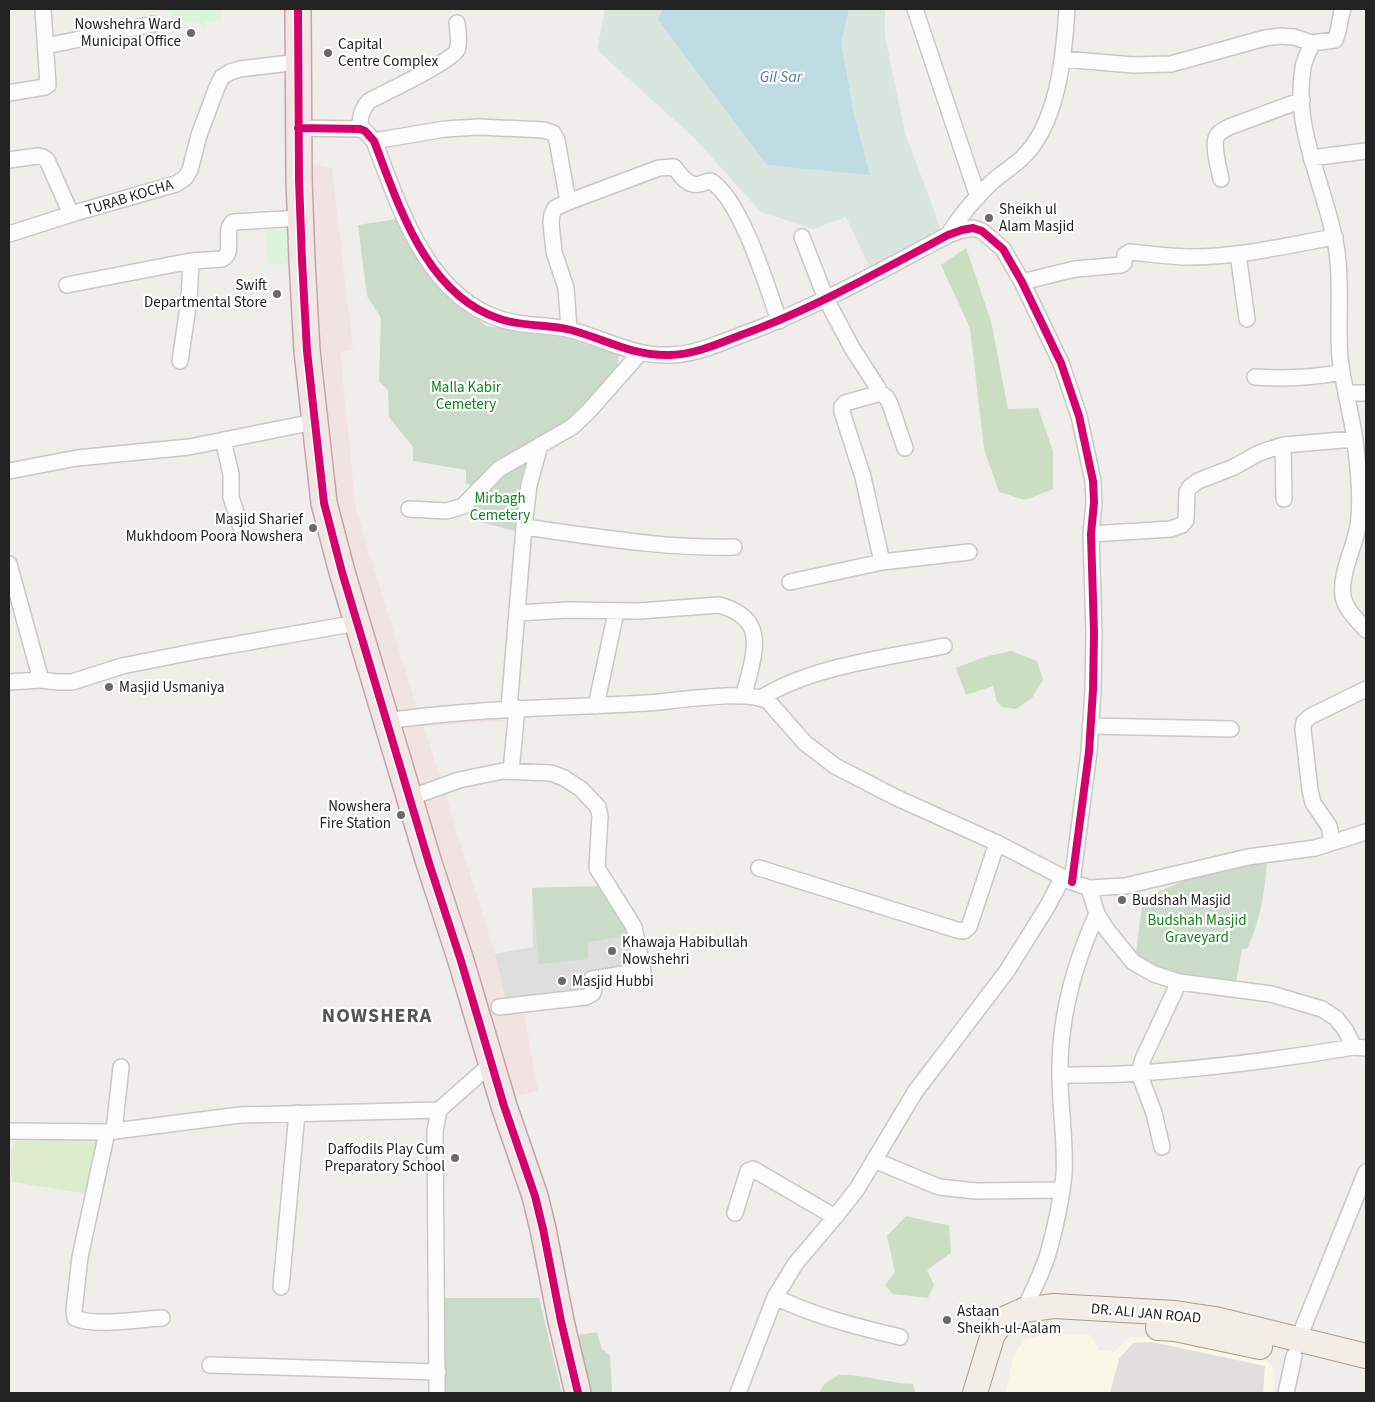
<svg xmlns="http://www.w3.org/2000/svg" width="1375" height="1402" font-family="'Source Sans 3',sans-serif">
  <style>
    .commercial { fill: #f1e3e1 }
    .education { fill: #f8f7e8 }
    .religious { fill: #dededc }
    .grass { fill: #ddeccb }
    .forest { fill: #cbdec1 }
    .wetland { fill: #d9e6de }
    .cemetery { fill: #cadbca }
    .park { fill: #daf5da }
    .parking { fill: #e0dfde }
    .water { fill: #bfdbe3 }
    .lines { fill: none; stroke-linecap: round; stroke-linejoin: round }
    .minor-casing { stroke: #c9c8c7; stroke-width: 18 }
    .primary-casing { stroke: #a79c86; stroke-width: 26 }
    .trunk-casing { stroke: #c5a2ac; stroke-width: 28 }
    .minor { stroke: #fdfcfc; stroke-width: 15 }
    .primary { stroke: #f3ede7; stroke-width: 24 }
    .trunk { stroke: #f0e6e4; stroke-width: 25 }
    .cycleway-casing { stroke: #fff; stroke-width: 11 }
    .cycleway { stroke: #d6006c; stroke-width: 8 }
    .poi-dot { fill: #6a6968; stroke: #fff; stroke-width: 2 }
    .labels { text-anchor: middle; stroke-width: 4.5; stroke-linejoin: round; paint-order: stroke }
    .poi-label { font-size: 15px; fill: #222; stroke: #fff; text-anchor: start }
    .street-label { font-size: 15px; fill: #222; stroke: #fff }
    .park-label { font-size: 15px; fill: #0c8416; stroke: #fff }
    .water-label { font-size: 16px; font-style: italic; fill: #4a7aab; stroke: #fff }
    .district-label { font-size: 20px; font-weight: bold; letter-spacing: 1px; fill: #555; stroke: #fff }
  </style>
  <rect width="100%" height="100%" fill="#f0eeeb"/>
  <path class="commercial" d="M 310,163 L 332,168 L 353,349 L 340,352 L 356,510 L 417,708 L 506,701 L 506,721 L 424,726 L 495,954 L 506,1001 L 522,1000 L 538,1091 L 513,1097 L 388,673 L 370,626 L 360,587 L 342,535 L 337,507 L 316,335 Z"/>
  <path class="education" d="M 1081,1334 L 1090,1335 L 1099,1350 L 1114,1352 L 1130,1337 L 1156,1337 L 1254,1356 L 1268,1361 L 1275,1370 L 1273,1393 L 1006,1393 L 1013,1356 L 1025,1339 L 1043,1335 Z"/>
  <path class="religious" d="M 602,886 L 633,930 L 640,969 L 590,977 L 589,993 L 506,1001 L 495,954 L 533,947 L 532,888 Z"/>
  <path class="grass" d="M 100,1135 L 88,1194 L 12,1182 C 11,1168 8,1153 15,1141 L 24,1137 Z"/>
  <path class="forest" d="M 966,248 L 991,321 L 1008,409 L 1038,408 L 1053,451 L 1053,489 L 1025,500 L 999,492 L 984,449 L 970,328 L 941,265 Z
    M 1011,651 L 1037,661 L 1043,680 L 1032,698 L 1016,709 L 1002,707 L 997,702 L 993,686 L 966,695 L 956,668 L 984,657 Z
    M 906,1216 L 936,1223 L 949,1225 L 951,1253 L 927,1270 L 934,1285 L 928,1298 L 893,1294 L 885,1285 L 895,1272 L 887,1236 Z
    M 839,1375 C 865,1374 887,1383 913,1384 L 915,1393 L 819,1393 L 825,1383 Z"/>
  <path class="wetland" d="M 605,9 L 885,9 L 885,36 L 905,133 L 942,232 L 872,273 L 846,217 L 813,229 L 761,212 L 694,138 L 597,50 Z"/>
  <path class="cemetery" d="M 397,219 L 458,302 L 486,326 L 566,338 L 619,355 L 616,376 L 581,416 L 477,489 L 466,483 L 466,470 L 413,461 L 413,447 L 389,417 L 388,390 L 379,381 L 381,318 L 367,296 L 358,225 Z
    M 532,458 L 519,532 L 473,520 L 470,509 L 512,467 Z
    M 1267,861 C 1265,893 1260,921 1247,949 L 1242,949 L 1236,983 L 1182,977 L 1143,964 L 1136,953 L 1143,898 L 1207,871 Z
    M 602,886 L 632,935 L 588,942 L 588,959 L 539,964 L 532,888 Z
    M 442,1298 L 539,1298 L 562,1393 L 443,1393 Z
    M 597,1332 L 602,1349 L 610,1355 L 612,1393 L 592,1393 L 578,1335 Z"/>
  <path class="park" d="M 164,9 L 222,9 L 221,21 L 205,21 L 205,29 L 199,22 L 176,20 Z
    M 289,229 L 291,264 L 268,265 L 266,230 Z"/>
  <path class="parking" d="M 1152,1342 L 1265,1366 L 1263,1393 L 1110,1393 L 1119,1359 L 1133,1343 Z"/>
  <path class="water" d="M 663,9 L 849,9 L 841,43 L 854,115 L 870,175 L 767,165 L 658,20 Z"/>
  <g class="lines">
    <g class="minor-casing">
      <path id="minor" d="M 915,9 L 978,197
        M 1312,43 C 1309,51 1304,60 1303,68 C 1292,132 1328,191 1337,252 C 1342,288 1337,323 1340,358 C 1343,385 1351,412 1355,440 C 1358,468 1362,497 1358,526 C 1354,549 1340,573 1343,596 C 1345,610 1358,620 1366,630
        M 46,46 L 153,24
        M 1063,59 L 1133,65 L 1171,64 L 1265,38 L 1280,36 L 1294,37 L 1312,43 L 1335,40 C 1340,30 1339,19 1343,9
        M 9,93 L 45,87 L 48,85 L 43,9
        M 298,128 L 360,129 L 365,131 L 374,141 C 399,206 426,295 500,319 C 523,327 548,324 571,330 C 605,339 632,356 669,355 C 693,355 718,344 741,335 C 813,309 880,271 948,235 L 962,230 L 973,228 L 982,231 L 1003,249 L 1022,282 L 1061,363 L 1079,416 L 1093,481 L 1094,502 L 1091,534 L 1094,633 L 1093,690 L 1089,752 L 1072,882
        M 360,129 C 360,117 361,110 369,101 C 384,93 452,61 457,50 C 460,42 458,31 457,23
        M 374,141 L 445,129 L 479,127 L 544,130 L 553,133 L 557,140 L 568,202
        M 1311,158 L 1366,151
        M 9,160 L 38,156 L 43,157 L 47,160 L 71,214
        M 1221,179 C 1219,169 1213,148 1216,138 C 1218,132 1224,130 1229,127 L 1302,100
        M 9,234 L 78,212 L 176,184 L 185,178 L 190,170 L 199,135 L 217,87 L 222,77 L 230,72 L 240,69 L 298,62
        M 948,235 C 960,216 975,198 992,182 C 1001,174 1012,167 1021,159 C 1058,125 1064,56 1067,9
        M 802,237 L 826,299 L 852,348 L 878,388 L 877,394 L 845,403 L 842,406 L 842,412 L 863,477 L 882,562
        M 1238,254 L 1247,319
        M 1022,282 L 1075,269 L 1121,265 L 1124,263 L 1125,255 L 1130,252 C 1151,254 1172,257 1192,257 C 1240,257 1288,245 1335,237
        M 67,285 L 191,261 L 222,259 C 236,252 222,232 233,222 L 301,218
        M 569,329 L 566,288 L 554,252 L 551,223 L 552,214 L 555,208 L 568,202 L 659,168 L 674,167 C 681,175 687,187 700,184 C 704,183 707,181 711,181 C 741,200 767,286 779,321
        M 180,361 L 189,300 L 191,261
        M 1255,377 C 1285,379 1313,378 1342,372
        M 878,391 L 887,398 L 890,404 L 905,448
        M 1347,393 L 1366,393
        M 223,440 L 231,474 L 231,497 L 240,525
        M 1283,445 L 1284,499
        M 9,471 L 77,458 L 189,447 L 314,422
        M 409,509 L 447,511 L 463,506 L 499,469 L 572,427 L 588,412 L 640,353
        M 524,527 C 593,536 664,549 734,547
        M 1091,534 L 1171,529 L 1182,525 L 1186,520 L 1187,492 L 1190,487 L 1198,481 L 1234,467 L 1259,453 L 1283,445 L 1355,439
        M 9,564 L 41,680
        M 790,582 L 882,562 L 969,552
        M 518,613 L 567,610 L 639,611 L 719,605 C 771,619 753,656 744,695
        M 9,682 L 41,680 L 57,682 L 72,682 L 122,666 L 198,651 L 357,623
        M 761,698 C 812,666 886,658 944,646
        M 596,706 L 616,612
        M 509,708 L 524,527 L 529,485 L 540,445
        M 386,721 C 473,708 560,708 647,703 C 676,701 745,689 768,701 L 805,743 L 835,766 L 895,797 L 997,843 L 1072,882 L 1089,888 L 1125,886 L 1248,857 L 1315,848 L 1366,832
        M 1090,726 L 1231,729
        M 511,771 L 517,708
        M 409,798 L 459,780 L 503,771 L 551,773 L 564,778 L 581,789 L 598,807 L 600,816 L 597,868 L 634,927 L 643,971 L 592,979 L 594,989 L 593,993 L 586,997 L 499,1007
        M 1332,842 L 1329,826 L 1313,803 L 1310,790 L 1303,729 L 1304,722 L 1311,716 L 1366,689
        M 759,868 L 957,930 L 964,931 L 969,927 L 997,843
        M 1089,888 L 1097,914 L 1107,930 L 1133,962 L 1154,974 L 1179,982 L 1271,994 L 1322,1009 L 1336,1018 L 1346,1031 L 1354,1047
        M 1060,1075 C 1086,1075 1113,1075 1140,1073 C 1212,1068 1283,1059 1354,1047 L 1366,1048
        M 9,1131 L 107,1132 L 240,1115 L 439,1110
        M 114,1131 L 121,1067
        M 107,1132 L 80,1257 L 74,1311 L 75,1318 C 96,1327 139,1319 162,1318
        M 1162,1147 L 1154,1113 L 1139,1073 L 1143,1059 L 1179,982
        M 874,1160 L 939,1187 L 976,1191 L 1062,1190
        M 735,1213 L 748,1171 L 753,1169 L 835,1217
        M 281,1287 L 297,1113
        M 775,1297 C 814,1316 858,1327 900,1337
        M 1024,1310 C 1032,1292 1042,1273 1048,1254 C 1055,1229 1061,1202 1064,1175 C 1066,1143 1060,1109 1060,1076 C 1059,1020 1074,964 1097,914
        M 1298,1340 L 1366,1172
        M 210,1365 L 438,1372
        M 437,1393 L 435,1131 L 439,1110 L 491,1064
        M 738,1393 L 775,1297 L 796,1263 L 835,1217 L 857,1189 L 915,1092 L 1007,971 L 1047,907 L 1063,877
        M 1286,1393 L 1294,1356"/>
    </g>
    <g class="primary-casing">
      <path id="primary" d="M 1158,1328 L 1175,1329 L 1260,1347
        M 975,1393 L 993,1334 L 1006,1318 L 1024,1310 L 1054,1306 L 1175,1313 L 1215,1319 L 1366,1356"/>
    </g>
    <g class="trunk-casing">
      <path id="trunk" d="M 298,9 L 299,180 L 302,260 L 307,351 L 324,503 L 342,572 L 429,863 L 461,961 L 504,1106 L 535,1196 L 543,1229 L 561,1321 L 578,1393"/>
    </g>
    <use href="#minor" class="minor"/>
    <use href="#primary" class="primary"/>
    <use href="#trunk" class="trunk"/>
    <g class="cycleway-casing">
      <path id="cycleway" d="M 298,9 L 299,180 L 302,260 L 307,351 L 324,503 L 342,572 L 429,863 L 461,961 L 504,1106 L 535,1196 L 543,1229 L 561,1321 L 578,1393
        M 298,128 L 360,129 L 365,131 L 374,141 C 399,206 426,295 500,319 C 523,327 548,324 571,330 C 605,339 632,356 669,355 C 693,355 718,344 741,335 C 813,309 880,271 948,235 L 962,230 L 973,228 L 982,231 L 1003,249 L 1022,282 L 1061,363 L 1079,416 L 1093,481 L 1094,502 L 1091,534 L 1094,633 L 1093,690 L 1089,752 L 1072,882"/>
    </g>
    <use href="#cycleway" class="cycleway"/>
  </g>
  <g class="poi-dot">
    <circle cx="191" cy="33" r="5"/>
    <circle cx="328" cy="53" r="5"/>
    <circle cx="989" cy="218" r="5"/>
    <circle cx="277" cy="294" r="5"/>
    <circle cx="313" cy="528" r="5"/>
    <circle cx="109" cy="687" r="5"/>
    <circle cx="401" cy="815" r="5"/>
    <circle cx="1122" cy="900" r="5"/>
    <circle cx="612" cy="951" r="5"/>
    <circle cx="562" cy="981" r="5"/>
    <circle cx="455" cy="1158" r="5"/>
    <circle cx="947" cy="1320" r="5"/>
  </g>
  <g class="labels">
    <g class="poi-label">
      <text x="181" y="29" text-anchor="end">Nowshehra Ward<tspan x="181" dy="17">Municipal Office</tspan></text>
      <text x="338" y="49">Capital<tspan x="338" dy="17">Centre Complex</tspan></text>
      <text x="999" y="214">Sheikh ul<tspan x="999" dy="17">Alam Masjid</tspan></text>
      <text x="267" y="290" text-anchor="end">Swift<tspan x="267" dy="17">Departmental Store</tspan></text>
      <text x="303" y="524" text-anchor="end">Masjid Sharief<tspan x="303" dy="17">Mukhdoom Poora Nowshera</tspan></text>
      <text x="119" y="692">Masjid Usmaniya</text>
      <text x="391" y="811" text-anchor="end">Nowshera<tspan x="391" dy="17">Fire Station</tspan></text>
      <text x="1132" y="905">Budshah Masjid</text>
      <text x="622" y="947">Khawaja Habibullah<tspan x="622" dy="17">Nowshehri</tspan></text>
      <text x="572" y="986">Masjid Hubbi</text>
      <text x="445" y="1154" text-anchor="end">Daffodils Play Cum<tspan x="445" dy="17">Preparatory School</tspan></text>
      <text x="957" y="1316">Astaan<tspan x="957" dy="17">Sheikh-ul-Aalam</tspan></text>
    </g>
    <g class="street-label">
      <text transform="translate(129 197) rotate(-17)" y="5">TURAB KOCHA</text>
      <text transform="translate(1146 1313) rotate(5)" y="5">DR. ALI JAN ROAD</text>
    </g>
    <g class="park-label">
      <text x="466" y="392">Malla Kabir<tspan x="466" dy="17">Cemetery</tspan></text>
      <text x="500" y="503">Mirbagh<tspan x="500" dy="17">Cemetery</tspan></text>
      <text x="1197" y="925">Budshah Masjid<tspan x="1197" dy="17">Graveyard</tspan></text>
    </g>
    <g class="water-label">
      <text x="781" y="82">Gil Sar</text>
    </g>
    <g class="district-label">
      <text x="377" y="1022">NOWSHERA</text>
    </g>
  </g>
  <rect width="1375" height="1402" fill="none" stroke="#222222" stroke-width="20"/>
</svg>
